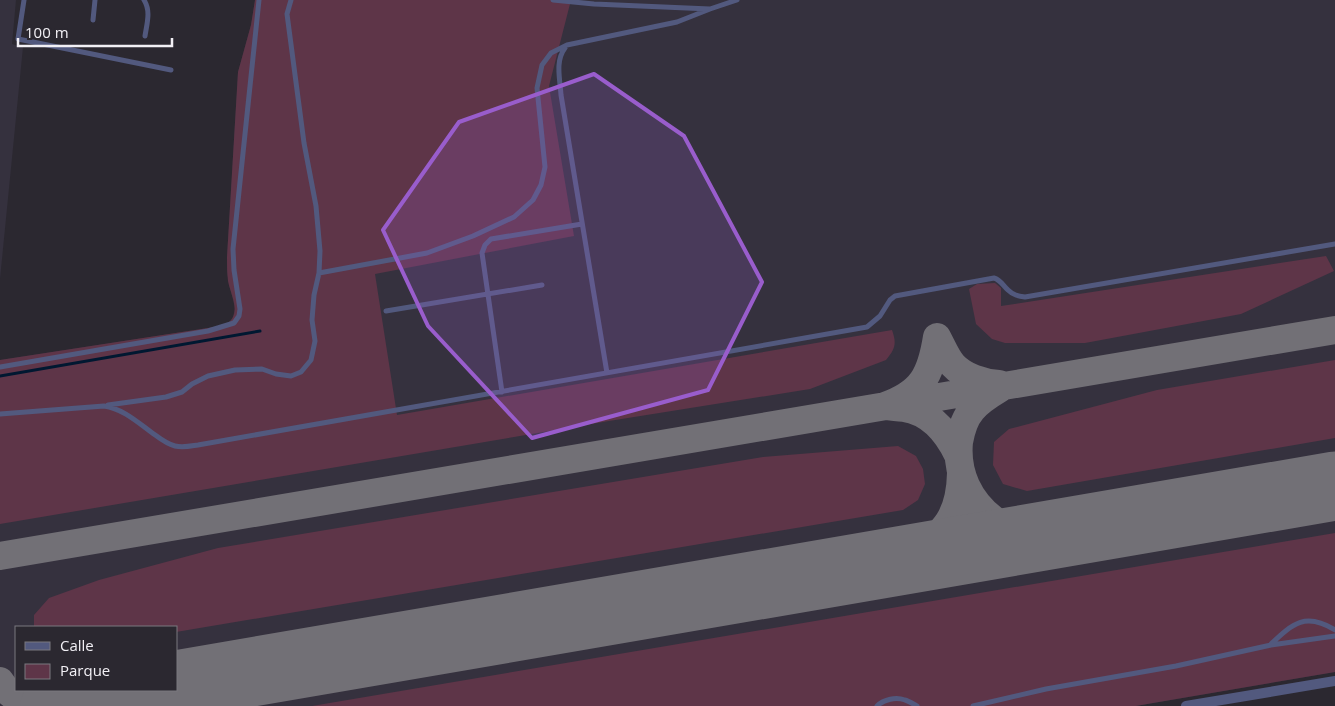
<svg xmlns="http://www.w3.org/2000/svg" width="1335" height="706" font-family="'Open Sans',sans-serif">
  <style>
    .built { fill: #35313e; fill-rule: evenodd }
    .green { fill: #5e3548 }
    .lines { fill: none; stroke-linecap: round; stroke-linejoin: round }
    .stream { stroke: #001831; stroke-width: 3 }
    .taxiway { stroke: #727076; stroke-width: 28 }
    .runway { stroke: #727076; stroke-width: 69 }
    .service { stroke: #52597e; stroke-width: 5 }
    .minor { stroke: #52597e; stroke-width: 10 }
    .marked { fill: #995dcc; fill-opacity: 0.2; stroke: #995dcc; stroke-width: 4; stroke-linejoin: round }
  </style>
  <rect width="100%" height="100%" fill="#2b2830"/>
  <path class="built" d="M 0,0 L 16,0 L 12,44 L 23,47 L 0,279 Z
    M 255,0 L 1335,0 L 1335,672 L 1136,706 L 0,706 L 0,360 L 221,326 L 228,323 L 233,317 L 235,308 L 229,284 L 227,271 L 227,257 L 238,72 L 251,25 ZM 16,627 L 176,627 L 176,690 L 16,690 Z"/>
  <path class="green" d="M 255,0 L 571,0 L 549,86 L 574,236 L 375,274 L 397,415 L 892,330 C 897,344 895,349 886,360 L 810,389 L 609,421 L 0,524 L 0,360 L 221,326 C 226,324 231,322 233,317 C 238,306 230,292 228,281 C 227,273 227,265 227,257 L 238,72 L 251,25 Z
    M 1326,256 L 1334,271 L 1241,314 L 1085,343 L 1005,343 L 992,339 L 976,324 L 969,289 L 977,284 L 995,283 L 1001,288 L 1001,306 Z
    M 1335,360 L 1335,438 L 1027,491 L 1003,484 L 993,465 L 994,442 L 1009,429 L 1157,390 Z
    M 898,446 L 916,456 L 923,469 L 925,484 L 918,500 L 903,510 L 176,632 L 176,627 L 34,627 L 34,615 L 49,598 L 99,580 L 218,548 L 763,457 Z
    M 1335,533 L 1335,672 L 1153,703 L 1136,706 L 312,706 Z"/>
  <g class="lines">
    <path class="stream" d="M 0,376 L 260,331"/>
    <path class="taxiway" d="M 999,389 C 989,395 979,401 972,410 C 964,419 961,431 959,442 C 956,473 969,501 994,520 C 1007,529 1023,532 1038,536
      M 958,455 C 947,432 931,412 904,408 C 898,407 891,407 885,406 C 922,393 931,375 937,337 C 942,346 946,357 953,365 C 964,377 983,383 999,384
      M 0,556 L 1335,330
      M 912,558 C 945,531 960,517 961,473
      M 0,681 L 7,691 L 26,706"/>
    <path class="runway" d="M 176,685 L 1335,486
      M 55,706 L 149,690"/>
    <path class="service" d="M 24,0 L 18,39 L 171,70
      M 144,0 C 151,11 147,23 145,36
      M 553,0 L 594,4 L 710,9 L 737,0
      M 93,20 L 95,0
      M 565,48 C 555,61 560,79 561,95 L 607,373
      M 319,273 L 427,253 L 473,236 L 514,217 L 533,200 L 541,185 L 545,167 L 537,88 L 542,65 L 551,53 L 567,45 L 677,22 L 710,9
      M 386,311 L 542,285
      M 0,367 L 208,331 L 234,323 L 239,316 L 240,309 L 234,270 L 233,249 L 259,0
      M 502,392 L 482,253 L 485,245 L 491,239 L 582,224
      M 108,405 L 166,397 L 182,392 L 192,384 L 208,376 L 235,370 L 262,369 L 276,374 L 291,376 L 301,372 L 311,360 L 315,341 L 312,320 L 314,295 L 319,273 L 320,251 L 316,206 L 304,143 L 287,14 L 291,0
      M 0,414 L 104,406 C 123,409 136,421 151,432 C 158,437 166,444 175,446 C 183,448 191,446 198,445 L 867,327 L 880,316 L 890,300 L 895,296 L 994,278 C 1001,280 1003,286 1008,290 C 1013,295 1018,296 1025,297 L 1335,244
      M 1271,644 C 1293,623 1306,612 1335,630
      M 877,706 C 884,699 896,697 905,700 C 909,701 913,704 917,706
      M 973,706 L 1046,689 L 1176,666 L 1271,645 L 1335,636"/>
    <path class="minor" d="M 1186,706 L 1335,681"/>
  </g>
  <path class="marked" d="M 594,74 L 684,136 L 762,282 L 708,390 L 532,438 L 428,326 L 383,230 L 459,122 Z"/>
  <rect x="15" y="626" width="162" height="65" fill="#2b2830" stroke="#7b787f"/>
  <rect x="25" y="642" width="25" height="8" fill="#52597e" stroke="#7b787f"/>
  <text x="60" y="651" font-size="15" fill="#f2f0f5">Calle</text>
  <rect x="25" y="664" width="25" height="15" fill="#5e3548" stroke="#7b787f"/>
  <text x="60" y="676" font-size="15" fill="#f2f0f5">Parque</text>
  <path d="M18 38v8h154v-8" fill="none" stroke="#f2f0f5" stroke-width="2.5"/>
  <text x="25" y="38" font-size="15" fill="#f2f0f5" stroke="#2b2830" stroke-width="4" paint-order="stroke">100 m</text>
</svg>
